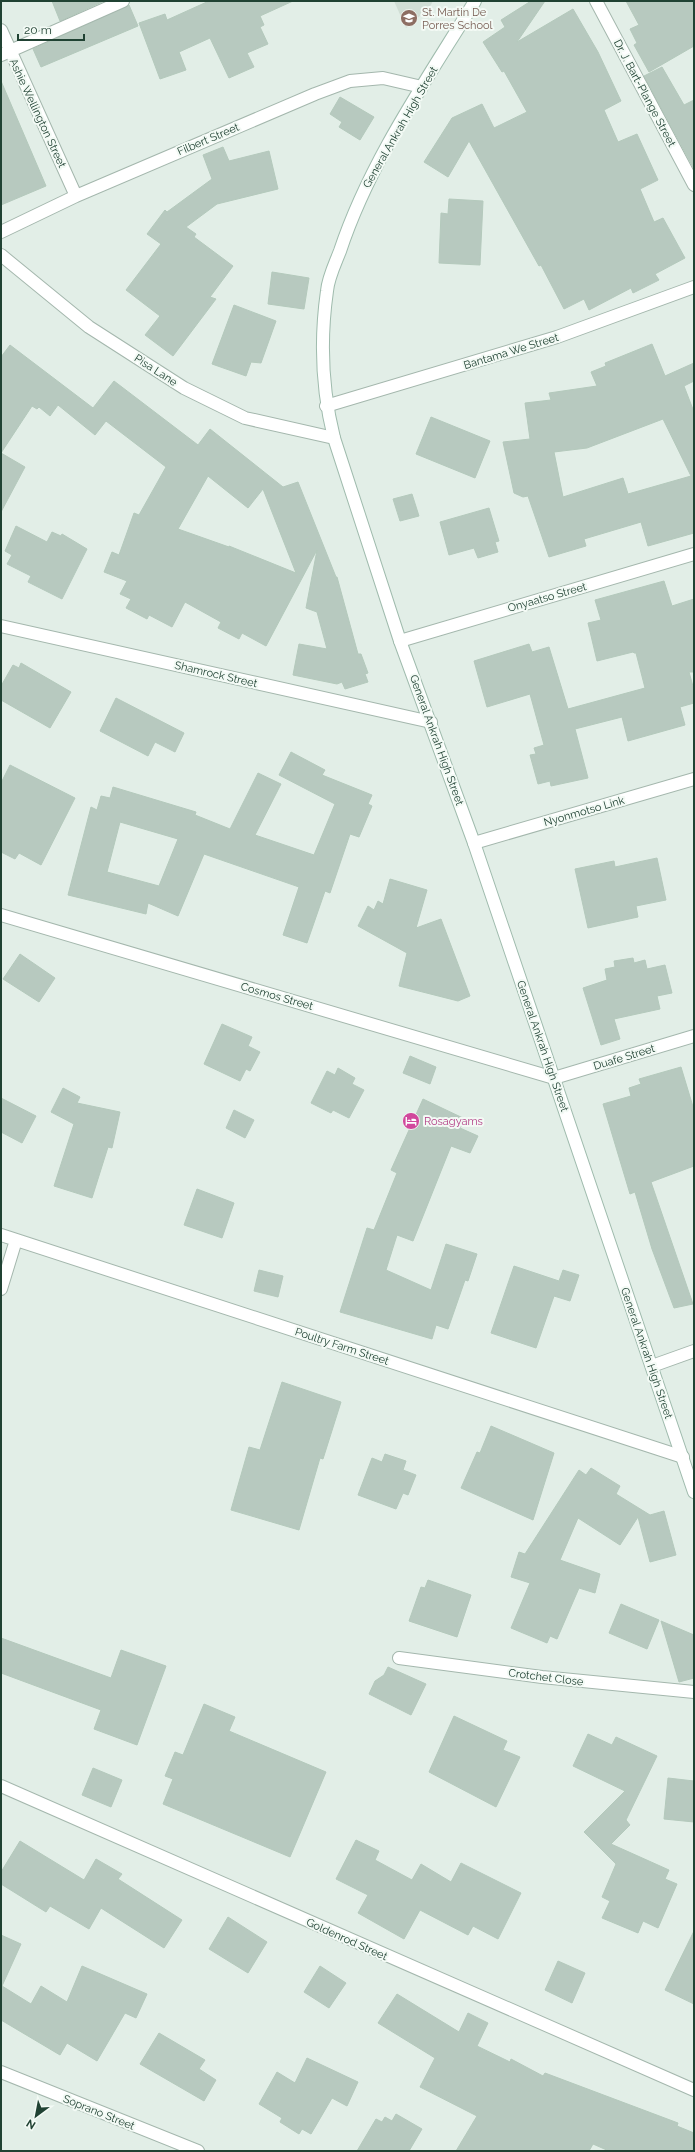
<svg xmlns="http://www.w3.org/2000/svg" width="695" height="2152" font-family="Raleway,sans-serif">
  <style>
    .built { fill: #d0ded5 }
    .building { fill: #b7c9bf; stroke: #b4c9bc; fill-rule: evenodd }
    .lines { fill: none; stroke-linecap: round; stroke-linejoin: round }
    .minor-casing { stroke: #a4b7ad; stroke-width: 14 }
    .secondary-casing { stroke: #9fbbad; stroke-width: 14 }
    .minor { stroke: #fff; stroke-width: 12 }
    .secondary { stroke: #fff; stroke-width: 12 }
    .labels { text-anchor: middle; stroke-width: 4; stroke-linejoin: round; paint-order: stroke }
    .education-label { font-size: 11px; fill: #785e54; stroke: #f3faf5; text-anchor: start }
    .street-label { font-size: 11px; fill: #204233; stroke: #f3faf5 }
    .hotel-label { font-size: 11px; fill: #b23c85; stroke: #f3faf5; text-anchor: start }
  </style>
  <rect width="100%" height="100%" fill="#e2eee7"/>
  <path class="built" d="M 394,1 L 433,1 L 429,8 L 406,28 Z"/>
  <path class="building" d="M 52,1 L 104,1 L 60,21 Z
    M 209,1 L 293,1 L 260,16 L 264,25 L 260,27 L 268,44 L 247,53 L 254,67 L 229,78 L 210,38 L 179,52 L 186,70 L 160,79 L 139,23 L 165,14 L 167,20 Z
    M 531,1 L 545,1 L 517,42 L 573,9 L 598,52 L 621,101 L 604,110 L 618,142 L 637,134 L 658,180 L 640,189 L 654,222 L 663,218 L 685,258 L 655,274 L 659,280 L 633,293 L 631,288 L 589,310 L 584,299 L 564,309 L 541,265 L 539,266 L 469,141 L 448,177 L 424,162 L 452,118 L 482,104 L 494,128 L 527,112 L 504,71 L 502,72 L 483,42 L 505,27 L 501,20 Z
    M 626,1 L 694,1 L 694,46 L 649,72 L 634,45 L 637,43 L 630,29 L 639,25 Z
    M 129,5 L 138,26 L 41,67 L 33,49 Z
    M 662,67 L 684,105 L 694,100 L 694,169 L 644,76 Z
    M 1,81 L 46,186 L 1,205 Z
    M 340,97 L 374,117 L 360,140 L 339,127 L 342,122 L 330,114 Z
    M 223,147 L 229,161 L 269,151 L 278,189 L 217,204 L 186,227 L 196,234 L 194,237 L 233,266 L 210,297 L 216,299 L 173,356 L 145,335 L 160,316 L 126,290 L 161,244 L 147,234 L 165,210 L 167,212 L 212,179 L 203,155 Z
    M 449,199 L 483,201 L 480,265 L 439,263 L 441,213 L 448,214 Z
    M 272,272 L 309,278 L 304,309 L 268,304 Z
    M 234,305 L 276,321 L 261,363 L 251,362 L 246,376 L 212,364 Z
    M 652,344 L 665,376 L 694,363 L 694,381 L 684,386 L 694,412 L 694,533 L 648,546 L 641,522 L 584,539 L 586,546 L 549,557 L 528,496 L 523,497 L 514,493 L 503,442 L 530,439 L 525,403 L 551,400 L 549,393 L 597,386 L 591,372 L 606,366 L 605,363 ZM 663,419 L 691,476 L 628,494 L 623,478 L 563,497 L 554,452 L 587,448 Z
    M 10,345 L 93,408 L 114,381 L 198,445 L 210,429 L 283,487 L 298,482 L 336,577 L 337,577 L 358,654 L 361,654 L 368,673 L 365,674 L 368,682 L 345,689 L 342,682 L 337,684 L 293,675 L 299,644 L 327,649 L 317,612 L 306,608 L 317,550 L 266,646 L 242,633 L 239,639 L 218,628 L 221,622 L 185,602 L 172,627 L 149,615 L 147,619 L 126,608 L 131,599 L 120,594 L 127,581 L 104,572 L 112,552 L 119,555 L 134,513 L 139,515 L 166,467 L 106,421 L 95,435 L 58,405 L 50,416 L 39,407 L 37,409 L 32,406 L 1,453 L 1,357 ZM 208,476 L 248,508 L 263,489 L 296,573 L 229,546 L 229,547 L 178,529 Z
    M 431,417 L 490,441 L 475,478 L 416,454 Z
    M 1,453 L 25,467 L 1,512 Z
    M 412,494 L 419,516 L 400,521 L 393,499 Z
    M 489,508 L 499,541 L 495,542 L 498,552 L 478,558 L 474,548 L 449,555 L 440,522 Z
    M 16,526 L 47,542 L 52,532 L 61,536 L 62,534 L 87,549 L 62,599 L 28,582 L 31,576 L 7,564 L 12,555 L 5,551 Z
    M 664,581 L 672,606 L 694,599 L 694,672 L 689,672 L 694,690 L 694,703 L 680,707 L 685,725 L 628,741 L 622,717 L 575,729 L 588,778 L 551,786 L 550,781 L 538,784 L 530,755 L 536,754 L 534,748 L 544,745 L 530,694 L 487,707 L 474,661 L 529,644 L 532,652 L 549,647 L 568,709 L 645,688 L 636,653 L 634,653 L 633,652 L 597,661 L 588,623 L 601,620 L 595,600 Z
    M 21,663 L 71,692 L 50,728 L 1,700 L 1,686 L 13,665 L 19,668 Z
    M 116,698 L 184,733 L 175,752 L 155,742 L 148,756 L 100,731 Z
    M 291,752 L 325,770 L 322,775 L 372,795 L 368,804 L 372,806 L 359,837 L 350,834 L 330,893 L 325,891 L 307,943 L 283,935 L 299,887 L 204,854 L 178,916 L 148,903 L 146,914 L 68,895 L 91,807 L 97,810 L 101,796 L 110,798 L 113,787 L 196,812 L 195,815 L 230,829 L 258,773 L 281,784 L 255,835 L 314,855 L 335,804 L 279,775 ZM 120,822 L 178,839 L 159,886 L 107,872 Z
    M 10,765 L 75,798 L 41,865 L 19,853 L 15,859 L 1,852 L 1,783 Z
    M 657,858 L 666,900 L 636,906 L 638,917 L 588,928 L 575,869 L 614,861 L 615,867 Z
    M 390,879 L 427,890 L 416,928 L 441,919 L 470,996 L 458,1001 L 399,986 L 407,953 L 358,926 L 368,906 L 374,910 L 378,901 L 383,904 Z
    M 20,954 L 55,978 L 39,1002 L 3,979 Z
    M 633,958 L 634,963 L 645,960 L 647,969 L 665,965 L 672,993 L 657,996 L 660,1009 L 614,1019 L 620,1039 L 601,1045 L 583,988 L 607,980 L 605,969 L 615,967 L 614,961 Z
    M 222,1024 L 252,1037 L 248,1046 L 260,1052 L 250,1071 L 246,1069 L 240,1081 L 204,1064 Z
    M 410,1056 L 436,1067 L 430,1084 L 403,1073 Z
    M 681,1067 L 694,1110 L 694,1166 L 651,1182 L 693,1304 L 674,1308 L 652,1249 L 635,1192 L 630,1194 L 603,1104 L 631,1096 L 629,1088 L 641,1084 L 639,1079 Z
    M 338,1068 L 355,1078 L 352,1084 L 364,1090 L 349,1118 L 333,1110 L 331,1113 L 311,1103 L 327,1071 L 335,1075 Z
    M 63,1088 L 80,1097 L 77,1103 L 120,1112 L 112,1148 L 108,1147 L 92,1198 L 54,1186 L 74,1124 L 51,1112 Z
    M 1,1098 L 36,1116 L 22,1143 L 1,1132 Z
    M 423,1099 L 465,1119 L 460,1128 L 478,1136 L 470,1153 L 451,1146 L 413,1241 L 397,1235 L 386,1270 L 431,1290 L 446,1244 L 477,1254 L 468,1281 L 465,1280 L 448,1329 L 436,1325 L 432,1339 L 340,1312 L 367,1228 L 374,1230 L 397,1173 L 391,1170 Z
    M 234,1110 L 254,1120 L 245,1138 L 226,1128 Z
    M 197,1189 L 234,1203 L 222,1238 L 184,1225 Z
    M 514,1266 L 559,1281 L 563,1270 L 579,1275 L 570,1301 L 554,1296 L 536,1348 L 491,1333 Z
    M 259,1270 L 283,1276 L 278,1297 L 254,1291 Z
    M 282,1382 L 341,1402 L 323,1459 L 320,1458 L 299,1530 L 231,1510 L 249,1447 L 260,1450 Z
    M 491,1426 L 554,1453 L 533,1520 L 461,1488 L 477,1452 L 480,1453 Z
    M 385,1454 L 406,1461 L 403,1470 L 416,1475 L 408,1495 L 403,1493 L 396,1509 L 358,1495 L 372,1458 L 382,1462 Z
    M 591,1468 L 620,1486 L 616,1494 L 650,1515 L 664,1511 L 676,1555 L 650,1562 L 638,1517 L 620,1545 L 578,1518 L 560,1560 L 600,1574 L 595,1593 L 579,1588 L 557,1639 L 550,1636 L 547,1643 L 511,1628 L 530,1583 L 511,1577 L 519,1552 L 525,1554 L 579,1470 L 586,1475 Z
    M 428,1580 L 471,1595 L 457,1637 L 409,1621 L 421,1587 L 425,1588 Z
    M 621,1604 L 659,1620 L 647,1649 L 609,1633 Z
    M 661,1621 L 694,1635 L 694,1678 L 679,1682 Z
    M 1,1638 L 111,1678 L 121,1650 L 166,1666 L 137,1745 L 94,1729 L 101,1710 L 1,1673 Z
    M 388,1667 L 426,1684 L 411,1715 L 369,1694 L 375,1681 L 384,1675 Z
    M 204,1704 L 235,1717 L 229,1731 L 326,1772 L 290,1857 L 163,1804 L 173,1779 L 165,1776 L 175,1752 L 183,1755 Z
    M 454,1716 L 507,1741 L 503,1750 L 520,1757 L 496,1807 L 429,1772 Z
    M 588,1734 L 612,1745 L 616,1737 L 657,1756 L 626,1820 L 630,1825 L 611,1844 L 669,1870 L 665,1879 L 677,1884 L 658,1928 L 643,1921 L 638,1933 L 602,1918 L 610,1901 L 602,1897 L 616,1864 L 584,1832 L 625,1791 L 573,1766 Z
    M 93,1768 L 122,1780 L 111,1807 L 82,1795 Z
    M 668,1778 L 694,1781 L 694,1822 L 664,1819 Z
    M 356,1840 L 379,1851 L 375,1860 L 412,1880 L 421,1864 L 451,1882 L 461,1863 L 521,1893 L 498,1939 L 473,1926 L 468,1935 L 420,1910 L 404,1939 L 358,1913 L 368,1895 L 336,1879 Z
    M 20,1841 L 84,1880 L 96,1859 L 122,1874 L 118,1879 L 182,1920 L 164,1948 L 101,1908 L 89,1929 L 50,1906 L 46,1912 L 1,1884 L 1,1872 Z
    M 228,1917 L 267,1942 L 248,1973 L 209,1949 Z
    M 694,1931 L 694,2004 L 665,1990 Z
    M 1,1935 L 21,1944 L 2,1986 L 31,2004 L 41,1986 L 67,2002 L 82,1966 L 147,1994 L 136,2018 L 125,2013 L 97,2061 L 67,2043 L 60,2055 L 1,2020 Z
    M 558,1961 L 585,1973 L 572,2003 L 545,1990 Z
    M 320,1966 L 346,1983 L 329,2008 L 304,1992 Z
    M 397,1994 L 459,2032 L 468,2013 L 488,2023 L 477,2046 L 510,2062 L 511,2059 L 543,2076 L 545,2073 L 678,2123 L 677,2126 L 694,2133 L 694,2151 L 609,2151 L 593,2144 L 589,2151 L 456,2151 L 477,2116 L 420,2087 L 435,2058 L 378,2023 Z
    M 159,2033 L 205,2060 L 199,2069 L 216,2080 L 204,2101 L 140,2064 Z
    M 307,2058 L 358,2082 L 347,2106 L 332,2098 L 311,2134 L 302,2129 L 299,2134 L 280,2122 L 282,2118 L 259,2104 L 277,2072 L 295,2083 Z
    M 396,2114 L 422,2129 L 409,2151 L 357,2151 L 376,2119 L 382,2122 L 385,2117 L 392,2121 Z"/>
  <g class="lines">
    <g class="minor-casing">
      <path id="minor" d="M 596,1 L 694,185
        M 1,30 L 76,196
        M 1,55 L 123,1
        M 1,232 L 76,196 L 315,94 L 350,81 L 383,78 L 422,87
        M 1,255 L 89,327 L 184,388 L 245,418 L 334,438
        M 326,406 L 557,337 L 694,287
        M 1,626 L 431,722
        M 400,641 L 694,554
        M 474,843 L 694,779
        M 1,915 L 554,1078 L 694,1036
        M 1,1235 L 683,1457
        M 1,1289 L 16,1240
        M 652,1366 L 694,1351
        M 399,1658 L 542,1677 L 694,1692
        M 1,1786 L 694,2090
        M 1,2072 L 198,2151"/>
    </g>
    <g class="secondary-casing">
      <path id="secondary" d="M 475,1 C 426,81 370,161 340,251 C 335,264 328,278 327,291 C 320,340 322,390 334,438 L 400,641 L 474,843 L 694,1492"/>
    </g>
    <use href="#minor" class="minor"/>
    <use href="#secondary" class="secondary"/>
  </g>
  <defs>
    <g id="school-disc" transform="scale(0.9)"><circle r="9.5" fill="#8d6e63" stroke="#f3faf5"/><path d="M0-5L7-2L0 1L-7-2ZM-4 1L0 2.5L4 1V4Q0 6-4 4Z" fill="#fff"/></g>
    <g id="hotel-disc" transform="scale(0.9)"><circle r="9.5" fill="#d1479c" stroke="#f3faf5"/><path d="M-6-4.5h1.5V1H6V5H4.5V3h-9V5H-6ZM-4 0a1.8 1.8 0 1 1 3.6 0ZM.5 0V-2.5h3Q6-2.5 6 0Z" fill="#fff"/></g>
  </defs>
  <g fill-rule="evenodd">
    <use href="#school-disc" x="409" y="18"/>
    <use href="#hotel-disc" x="411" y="1121"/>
  </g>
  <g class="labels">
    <g class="education-label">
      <text x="422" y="16">St. Martin De<tspan x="422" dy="13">Porres School</tspan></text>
    </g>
    <g class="street-label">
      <text transform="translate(645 93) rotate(62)" y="4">Dr. J. Bart-Plange Street</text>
      <text transform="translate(38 113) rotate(65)" y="4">Ashie Wellington Street</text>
      <text transform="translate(400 127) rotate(-60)" y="4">General Ankrah High Street</text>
      <text transform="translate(208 139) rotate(-23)" y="4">Filbert Street</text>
      <text transform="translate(511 351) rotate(-17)" y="4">Bantama We Street</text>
      <text transform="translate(156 370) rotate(33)" y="4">Pisa Lane</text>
      <text transform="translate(547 597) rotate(-16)" y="4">Onyaatso Street</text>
      <text transform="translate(216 674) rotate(13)" y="4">Shamrock Street</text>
      <text transform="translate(437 740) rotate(70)" y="4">General Ankrah High Street</text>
      <text transform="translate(584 811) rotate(-16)" y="4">Nyonmotso Link</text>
      <text transform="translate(277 996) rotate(16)" y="4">Cosmos Street</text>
      <text transform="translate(543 1046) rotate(71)" y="4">General Ankrah High Street</text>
      <text transform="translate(624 1057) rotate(-17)" y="4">Duafe Street</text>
      <text transform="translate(342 1346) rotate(18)" y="4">Poultry Farm Street</text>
      <text transform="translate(647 1353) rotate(71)" y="4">General Ankrah High Street</text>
      <text transform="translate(546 1677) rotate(7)" y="4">Crotchet Close</text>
      <text transform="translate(347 1939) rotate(24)" y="4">Goldenrod Street</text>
      <text transform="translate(99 2112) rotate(22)" y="4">Soprano Street</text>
    </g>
    <g class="hotel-label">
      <text x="424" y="1125">Rosagyams</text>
    </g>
  </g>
  <rect width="695" height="2152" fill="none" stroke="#204233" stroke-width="4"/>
  <g transform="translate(36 2116) rotate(212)" stroke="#f3faf5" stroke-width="3" paint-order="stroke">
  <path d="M0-3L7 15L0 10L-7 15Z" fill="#204233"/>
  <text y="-6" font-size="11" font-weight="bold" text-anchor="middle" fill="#204233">N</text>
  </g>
  <path d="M18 34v6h66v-6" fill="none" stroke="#204233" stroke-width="2"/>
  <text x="24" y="34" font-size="12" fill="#204233" stroke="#f3faf5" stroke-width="3" paint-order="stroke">20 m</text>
</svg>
